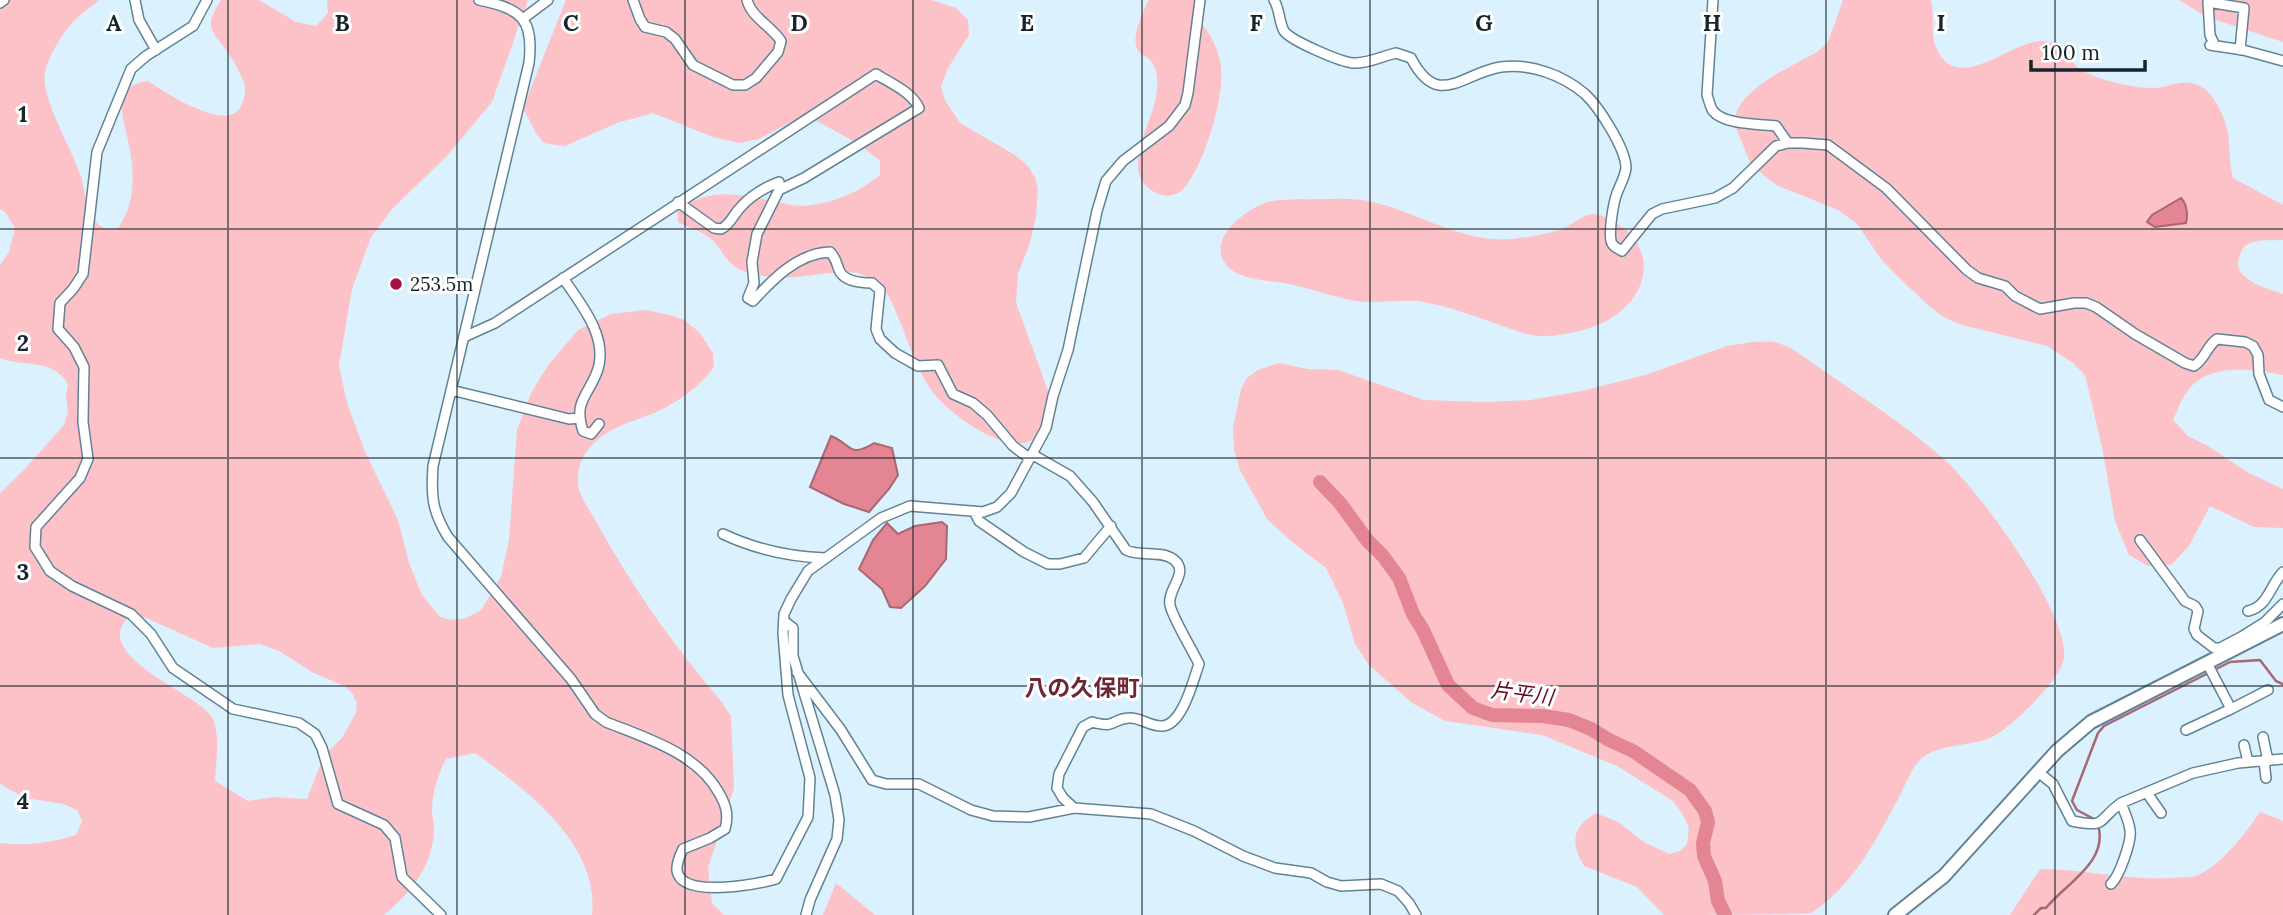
<svg xmlns="http://www.w3.org/2000/svg" width="2283" height="915" font-family="Lora,'Noto Sans JP',serif">
  <style>
    .green { fill: #fdc2c8; fill-rule: evenodd }
    .water { fill: #e38592; stroke: #a66873; stroke-width: 2 }
    .lines { fill: none; stroke-linecap: round; stroke-linejoin: round }
    .stream { stroke: #a66873; stroke-width: 2.5 }
    .river { stroke: #e38592; stroke-width: 14 }
    .street-casing { stroke: #618395; stroke-width: 12 }
    .secondary-casing { stroke: #618395; stroke-width: 16 }
    .street { stroke: #fff; stroke-width: 9 }
    .secondary { stroke: #fff; stroke-width: 12 }
    .grid { fill: none; stroke: #16242b; stroke-width: 2; stroke-opacity: 0.55 }
    .poi-dot { fill: #a81141; stroke: #fff; stroke-width: 2.5 }
    .labels { text-anchor: middle; stroke-width: 6; stroke-linejoin: round; paint-order: stroke }
    .poi-label { font-size: 19px; fill: #16242b; stroke: #fff; text-anchor: start }
    .water-label { font-size: 21px; font-style: italic; fill: #630d25; stroke: #fff }
    .quarter-label { font-size: 23px; font-weight: bold; fill: #6e2835; stroke: #fff }
    .grid-label { font-size: 23px; text-anchor: middle; font-weight: bold; fill: #16242b; stroke: #fff; stroke-width: 6; stroke-linejoin: round; paint-order: stroke }
  </style>
  <rect width="100%" height="100%" fill="#dbf1fd"/>
  <path class="green" d="M 0,0 L 99,0 C 91,8 81,13 74,21 C 62,34 49,55 45,72 C 40,97 72,149 80,174 C 85,189 86,212 98,224 C 104,230 111,229 118,228 C 135,206 135,173 129,145 C 124,119 109,86 148,81 C 164,92 225,132 240,108 C 244,100 247,92 244,82 C 240,73 234,61 228,53 C 223,44 212,35 211,25 C 210,17 217,7 221,0 L 259,0 L 296,22 L 316,26 L 328,13 L 327,0 L 528,0 L 492,102 L 447,156 L 392,209 L 371,237 L 352,289 L 339,365 L 347,403 L 366,454 L 398,520 L 409,563 L 422,595 L 440,617 L 452,620 L 466,618 L 481,610 L 501,577 L 509,540 L 517,430 L 531,393 L 549,364 L 578,330 L 611,314 L 646,310 L 670,315 L 684,320 L 699,332 L 713,353 L 714,367 C 698,389 672,407 646,416 C 627,423 605,430 591,446 C 581,457 577,470 578,485 C 580,497 591,512 597,523 C 634,590 672,643 721,701 L 731,716 L 734,788 L 708,868 L 712,903 L 724,915 L 592,915 C 600,845 526,789 475,753 L 446,759 C 438,774 432,793 432,811 C 432,817 434,822 434,828 C 434,864 411,893 384,915 L 0,915 L 0,843 C 26,846 51,843 76,835 L 82,821 L 77,810 L 63,804 L 25,798 L 0,784 L 0,493 L 22,472 L 64,425 L 68,412 L 66,396 L 68,384 C 51,357 26,368 0,358 L 0,265 L 9,252 L 15,228 L 5,212 L 0,209 ZM 144,617 L 213,648 L 260,644 L 279,651 L 312,672 L 344,686 L 352,693 L 357,703 L 356,713 L 342,738 L 324,755 L 307,799 L 274,797 L 248,801 L 215,781 C 216,764 221,730 211,716 C 196,693 94,657 126,620 Z
    M 566,0 L 932,0 L 956,8 L 968,20 L 969,35 L 948,68 L 941,87 L 945,100 L 960,123 L 1015,155 L 1029,167 L 1036,180 L 1038,189 L 1036,217 L 1030,243 L 1018,274 L 1016,303 L 1050,396 L 1042,433 C 1038,435 1033,441 1028,442 C 1002,452 946,412 932,391 C 913,364 904,326 889,297 C 864,259 832,275 795,277 C 780,278 760,277 746,272 C 723,265 724,247 707,236 C 699,230 687,227 678,222 L 677,211 C 710,187 737,194 774,201 C 783,203 792,206 801,206 C 828,205 859,193 880,175 L 880,161 L 859,144 L 813,119 L 795,120 L 759,139 L 739,143 L 713,137 L 653,113 L 617,123 L 565,146 L 555,145 L 544,143 L 537,135 L 523,108 Z
    M 1149,0 L 1204,0 L 1198,20 C 1212,34 1218,49 1221,67 C 1225,96 1204,166 1184,188 C 1168,206 1139,189 1138,168 C 1137,142 1152,120 1156,96 C 1158,83 1159,70 1150,60 C 1147,57 1140,54 1138,50 C 1130,40 1143,10 1149,0 Z
    M 1843,0 L 1931,0 C 1935,15 1930,33 1936,47 C 1957,98 2011,39 2044,41 C 2061,42 2069,61 2081,70 C 2086,72 2091,75 2096,77 C 2113,83 2135,88 2154,88 C 2162,88 2171,84 2180,83 C 2206,79 2219,103 2226,125 C 2231,143 2228,161 2233,178 L 2283,205 L 2283,240 C 2273,241 2260,239 2250,243 C 2244,245 2242,250 2240,255 C 2229,279 2267,288 2283,294 L 2283,375 C 2256,370 2220,364 2196,382 C 2184,391 2179,407 2173,420 L 2188,436 L 2208,446 L 2247,472 L 2283,489 L 2283,528 L 2254,527 L 2210,506 L 2189,546 L 2171,565 L 2148,566 L 2129,555 L 2115,521 L 2102,447 L 2085,375 L 2073,363 L 2047,346 L 1962,325 L 1945,318 L 1929,306 L 1896,275 L 1881,259 L 1857,224 L 1838,210 L 1776,185 L 1751,165 L 1734,123 L 1737,110 L 1745,98 L 1760,85 L 1776,74 L 1817,52 L 1828,42 Z
    M 2179,0 L 2283,0 L 2283,42 L 2207,17 Z
    M 1300,199 C 1322,200 1346,197 1368,201 C 1412,210 1450,236 1494,239 C 1512,241 1545,235 1562,229 C 1573,225 1583,213 1595,214 C 1600,214 1606,218 1610,220 C 1637,232 1652,260 1639,288 C 1623,322 1580,335 1545,336 C 1528,337 1510,328 1494,323 C 1472,315 1447,306 1423,302 C 1405,299 1384,303 1365,302 C 1340,300 1318,290 1293,285 C 1274,280 1243,282 1228,267 C 1203,240 1246,209 1268,202 C 1278,199 1290,200 1300,199 Z
    M 1753,342 C 1760,342 1768,341 1774,342 C 1793,346 1809,361 1824,371 C 1866,400 1910,428 1947,462 C 1981,494 2069,613 2064,658 C 2061,680 2010,729 1990,738 C 1969,747 1937,743 1920,760 C 1910,770 1904,789 1897,801 C 1875,842 1852,887 1811,913 C 1803,915 1684,915 1664,915 L 1637,887 L 1584,866 C 1570,842 1572,827 1596,813 L 1618,822 L 1644,842 L 1669,854 L 1680,851 L 1687,844 L 1689,828 L 1683,815 L 1673,801 L 1617,766 L 1542,735 L 1445,721 L 1412,703 L 1369,665 L 1355,644 L 1343,603 L 1326,568 L 1292,542 L 1267,519 L 1240,470 L 1234,449 L 1233,428 L 1241,389 L 1247,378 L 1258,370 L 1278,363 L 1308,369 L 1338,370 L 1424,400 L 1485,402 L 1531,400 L 1582,391 L 1645,375 L 1727,346 Z
    M 2260,812 L 2279,819 L 2283,822 L 2283,915 L 2010,915 L 2040,869 C 2085,869 2130,881 2174,878 C 2181,877 2190,878 2196,876 C 2220,867 2246,833 2260,812 Z
    M 836,883 L 875,915 L 823,915 Z"/>
  <path class="water" d="M 2181,198 C 2187,204 2188,215 2186,223 L 2155,227 L 2147,222 L 2152,215 Z
    M 831,436 C 852,444 848,459 874,443 L 892,448 L 898,475 L 889,489 L 869,512 L 844,504 L 810,487 Z
    M 942,522 L 947,526 L 946,559 L 925,586 L 901,608 L 890,607 L 882,589 L 859,569 L 873,540 L 887,523 L 898,534 L 915,526 Z"/>
  <g class="lines">
    <path class="stream" d="M 2094,819 L 2077,810 L 2072,801 L 2098,733 L 2104,726 L 2230,662 L 2260,660 L 2276,681 L 2283,684
      M 2034,915 L 2041,908 L 2046,908 C 2065,884 2109,862 2098,825"/>
    <path class="river" d="M 1320,482 L 1340,503 L 1367,540 L 1383,556 L 1399,578 L 1413,614 L 1423,630 L 1448,685 L 1473,708 L 1492,715 L 1543,716 L 1569,720 L 1591,729 L 1609,740 L 1633,751 L 1690,790 L 1705,811 L 1708,822 L 1703,843 L 1704,856 L 1715,881 L 1718,901 L 1725,915"/>
    <g class="street-casing">
      <path id="street" d="M 135,0 L 139,20 L 156,50
        M 207,0 L 193,26 L 146,56 L 131,69 L 97,152 L 83,274 L 73,289 L 60,303 L 58,329 L 74,347 L 84,367 L 83,422 L 88,459 L 80,478 L 36,527 L 35,547 L 50,571 L 72,586 L 131,614 L 151,634 L 173,668 L 233,709 L 299,723 L 315,734 L 322,748 L 338,804 L 384,825 L 395,838 L 402,877 L 441,915
        M 479,0 C 521,9 534,18 529,63 L 433,466 C 431,496 432,511 448,537 L 571,679 L 595,714 L 606,722 C 646,738 697,753 719,793 C 726,805 729,815 725,829 L 710,838 L 683,849 C 680,855 676,863 677,871 C 682,899 757,884 776,879 L 808,817 L 810,778 L 788,695 L 783,633 L 784,614 L 791,599 L 808,571 L 881,518 L 910,506 L 983,512 L 997,507 L 1011,493 L 1046,428 L 1053,396 L 1068,350 L 1097,211 L 1106,181 L 1123,161 L 1169,126 L 1185,105 L 1188,93 L 1200,0
        M 633,0 L 640,19 L 645,27 L 666,32 L 675,39 L 693,65 L 733,85 L 745,85 L 756,78 L 778,52 L 781,41 C 771,26 751,17 747,0
        M 1274,0 C 1280,10 1279,22 1284,31 C 1291,41 1341,62 1353,63 C 1368,64 1382,56 1396,53 L 1411,58 C 1438,110 1462,73 1501,67 C 1530,63 1563,75 1585,94 C 1599,107 1626,149 1626,168 C 1625,177 1620,185 1617,193 C 1613,204 1609,230 1611,241 C 1612,246 1617,248 1622,251 L 1652,214 L 1662,209 L 1715,198 L 1733,188 L 1776,146 L 1788,143 L 1803,143 L 1828,145 L 1886,188 L 1967,270 L 1978,278 L 2005,286 L 2015,296 L 2040,309 L 2074,303 L 2086,303 L 2096,307 L 2135,334 L 2185,363 L 2194,366 C 2205,359 2207,346 2217,339 L 2245,342 L 2253,346 L 2258,355 L 2259,374 L 2269,400 L 2283,407
        M 1713,0 L 1707,95 C 1709,100 1710,107 1713,111 C 1724,125 1760,124 1776,126 L 1788,143
        M 0,3 L 4,0
        M 524,18 L 548,0
        M 2210,45 L 2243,50 L 2283,61
        M 2215,46 L 2210,35 L 2208,2 L 2244,8 L 2240,50
        M 678,202 L 714,228 L 721,229 C 730,225 733,215 740,208 C 749,197 765,187 779,182 L 779,190
        M 563,278 C 580,303 608,336 598,369 C 589,396 573,400 583,431 L 591,434 L 599,424
        M 464,337 L 495,323 L 876,74 C 890,83 912,92 919,108 L 804,178 L 779,190 L 757,234 L 752,262 L 754,283 L 748,298 L 753,301 C 773,279 798,253 830,252 C 837,259 836,264 840,272 C 846,282 863,283 872,283 L 880,290 L 876,329 L 880,339 L 895,353 L 918,366 L 938,365 L 953,394 L 973,403 L 987,415 L 1013,446 L 1029,458 L 1035,456 L 1070,476 L 1093,502 L 1126,550 C 1140,557 1160,550 1173,559 C 1191,572 1167,588 1170,605 C 1172,617 1193,651 1199,664 C 1193,681 1182,727 1161,726 C 1150,726 1139,717 1129,718 C 1111,719 1117,729 1092,722 L 1083,727 L 1059,774 L 1057,788 L 1063,798 L 1074,808
        M 451,390 L 569,419 L 579,418
        M 974,511 L 979,521 L 1024,552 L 1048,564 L 1060,564 L 1084,558 L 1111,526
        M 723,534 C 757,550 789,557 826,558
        M 2140,540 L 2185,601 L 2195,606 L 2198,611 L 2194,629 L 2197,635 L 2214,648 L 2220,648 L 2241,637
        M 2248,611 C 2268,607 2270,585 2283,572
        M 784,621 L 793,628 L 793,656 L 835,795 L 839,820 L 837,839 L 810,900 L 806,915
        M 2244,642 L 2241,637 L 2265,622 L 2283,604
        M 797,672 L 841,730 L 872,780 L 886,784 L 919,784 L 971,810 L 993,816 L 1029,817 L 1074,808 L 1151,814 L 1194,831 L 1243,856 L 1275,868 L 1311,873 L 1327,882 L 1341,886 L 1381,884 L 1398,891 L 1409,903 L 1416,915
        M 2231,709 L 2268,690
        M 2186,730 L 2231,709 L 2207,663
        M 2263,737 L 2268,761
        M 2244,745 L 2248,762
        M 2264,761 L 2266,778
        M 2038,772 L 2053,784 L 2072,821 C 2108,828 2096,821 2121,803 L 2193,773 L 2238,763 L 2283,759
        M 2147,793 L 2161,813
        M 2111,884 C 2119,877 2132,841 2130,830 C 2129,821 2124,811 2121,803"/>
    </g>
    <g class="secondary-casing">
      <path id="secondary" d="M 1895,915 L 1944,876 L 2057,751 L 2091,722 L 2283,624"/>
    </g>
    <use href="#street" class="street"/>
    <use href="#secondary" class="secondary"/>
  </g>
  <path class="grid" d="M 228,0 L 228,915M 457,0 L 457,915M 685,0 L 685,915M 913,0 L 913,915M 1142,0 L 1142,915M 1370,0 L 1370,915M 1598,0 L 1598,915M 1826,0 L 1826,915M 2055,0 L 2055,915M 0,229 L 2283,229M 0,458 L 2283,458M 0,686 L 2283,686"/>
  <circle class="poi-dot" cx="396" cy="284" r="7"/>
  <g class="labels">
    <g class="poi-label">
      <text x="410" y="291">253.5m</text>
    </g>
    <g class="water-label">
      <text transform="translate(1522 694) rotate(7)" y="7">片平川</text>
    </g>
    <g class="quarter-label">
      <text x="1082" y="696">八の久保町</text>
    </g>
  </g>
  <g class="grid-label">
    <text x="114" y="31">A</text>
    <text x="342" y="31">B</text>
    <text x="571" y="31">C</text>
    <text x="799" y="31">D</text>
    <text x="1027" y="31">E</text>
    <text x="1256" y="31">F</text>
    <text x="1484" y="31">G</text>
    <text x="1712" y="31">H</text>
    <text x="1941" y="31">I</text>
    <text x="23" y="122">1</text>
    <text x="23" y="351">2</text>
    <text x="23" y="580">3</text>
    <text x="23" y="809">4</text>
  </g>
  <path d="M2031 60v10h114v-10" fill="none" stroke="#16242b" stroke-width="3.5"/>
  <text x="2042" y="60" font-size="21" fill="#16242b" stroke="#ffffff" stroke-width="5" paint-order="stroke">100 m</text>
</svg>
